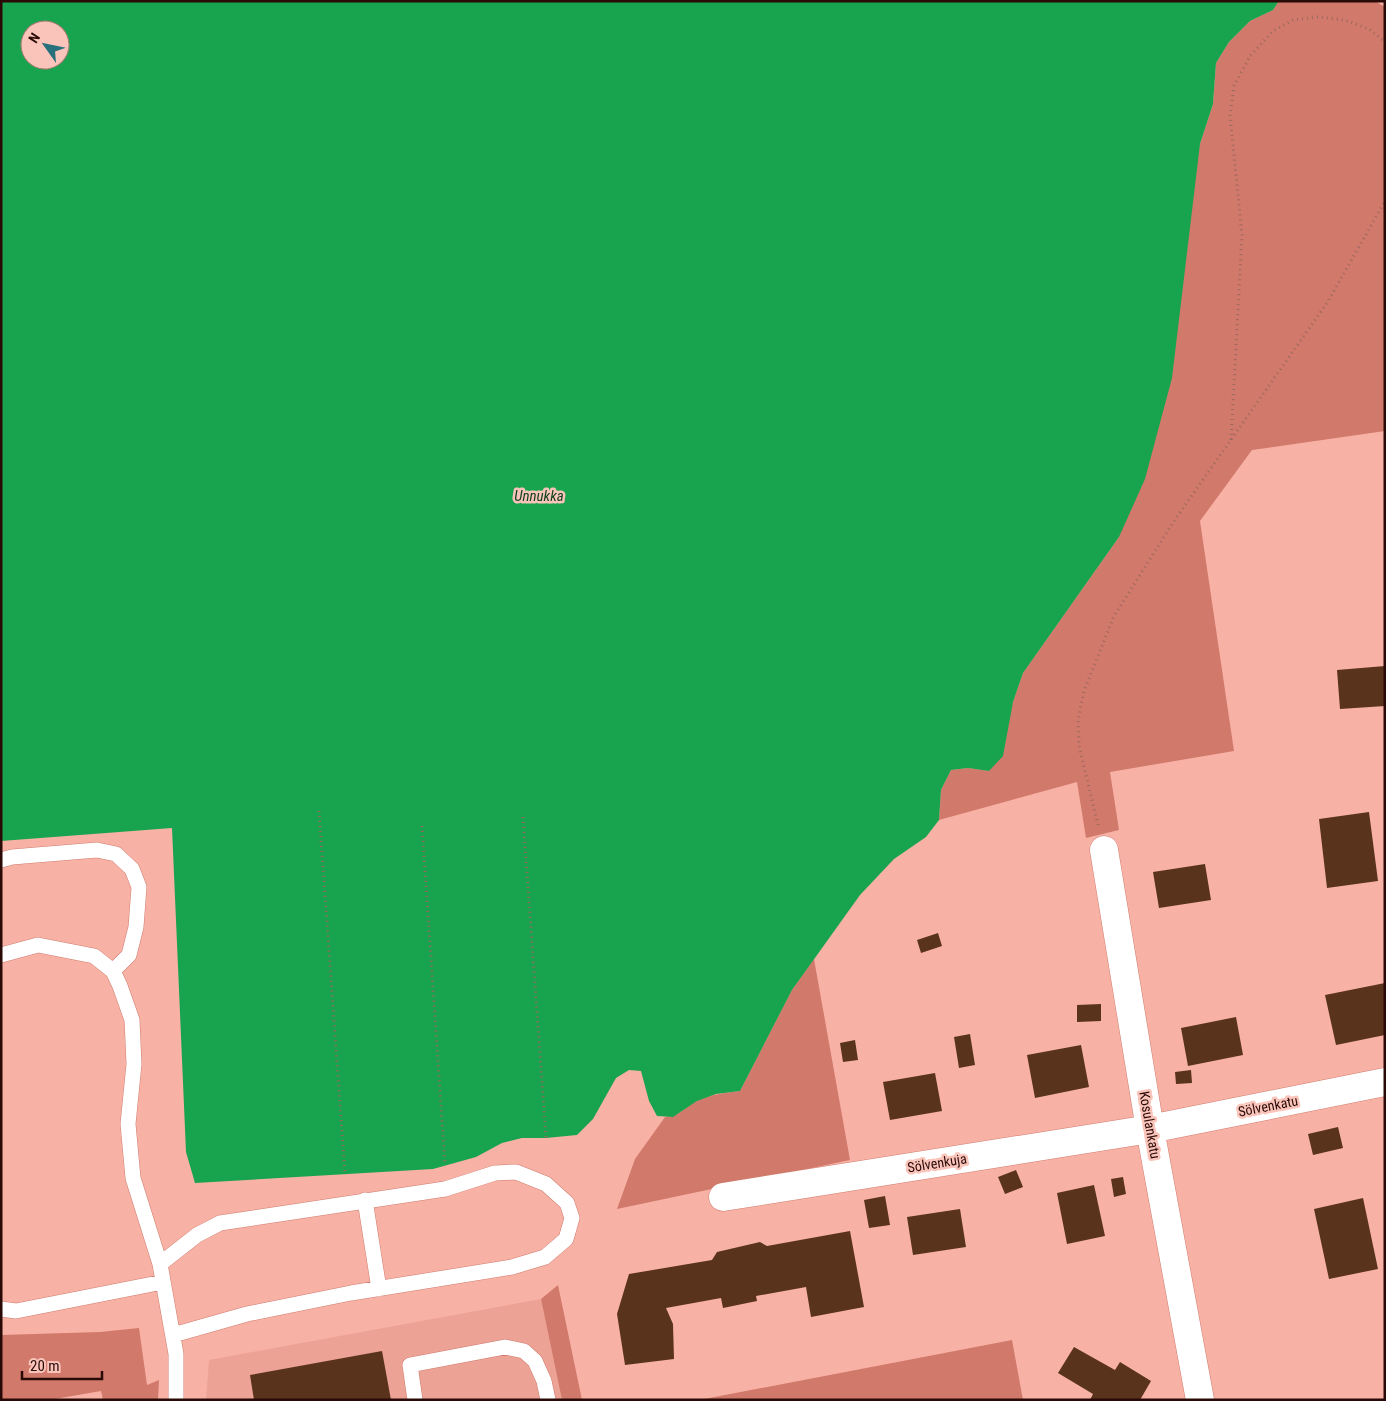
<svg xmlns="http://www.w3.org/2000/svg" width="1386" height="1401" font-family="'Roboto Condensed',sans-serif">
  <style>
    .built { fill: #eca295 }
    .green { fill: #d1796b }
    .water { fill: #18a44e; fill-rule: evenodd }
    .building { fill: #5a331c }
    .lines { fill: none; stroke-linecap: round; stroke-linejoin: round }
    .lane-casing { stroke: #cf7c6e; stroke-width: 16 }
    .street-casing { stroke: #cf7c6e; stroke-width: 29 }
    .path { stroke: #9d685f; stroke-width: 3; stroke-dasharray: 1 4; stroke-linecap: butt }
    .lane { stroke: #fff; stroke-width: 15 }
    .street { stroke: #fff; stroke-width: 28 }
    .labels { text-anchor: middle; stroke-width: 5; stroke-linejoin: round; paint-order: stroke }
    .street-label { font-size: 14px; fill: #290a06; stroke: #fac4ba }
    .water-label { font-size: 15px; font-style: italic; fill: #0f411f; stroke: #fac4ba }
  </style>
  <rect width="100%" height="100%" fill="#f8b2a5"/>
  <path class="built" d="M 541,1299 L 562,1400 L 206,1400 L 209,1360 Z"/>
  <path class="green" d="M 1279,1 L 1375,1 L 1385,7 L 1385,431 L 1252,450 L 1200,521 L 1234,751 L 1110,772 L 1119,830 L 1086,838 L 1077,782 L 939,820 L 941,790 L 951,770 L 968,768 L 989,771 L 1023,673 L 1119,537 L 1200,144 L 1213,104 L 1216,63 L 1229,42 L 1250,21 L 1273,10 Z
    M 814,959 L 850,1160 L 617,1209 L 635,1159 L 665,1117 C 679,1117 685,1107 697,1101 C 711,1094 725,1093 740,1091 L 792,990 Z
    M 558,1285 L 582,1400 L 562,1400 L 541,1299 Z
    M 139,1328 L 147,1385 L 159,1380 L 158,1400 L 103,1400 L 101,1391 L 49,1400 L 1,1400 L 1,1335 L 100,1332 Z
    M 1012,1340 L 1023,1400 L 699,1400 Z"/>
  <path class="water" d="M 1,1 L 1279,1 L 1273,10 L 1250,21 L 1229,42 L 1216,63 L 1213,104 L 1200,144 L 1172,378 L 1145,479 L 1119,537 L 1023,673 L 1013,702 L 1003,756 L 989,771 L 968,768 L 951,770 L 941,790 L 939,820 L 926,837 L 894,859 L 860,895 L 792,990 L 740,1091 L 716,1094 L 697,1101 L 673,1117 L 657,1116 L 649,1101 L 641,1071 L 629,1070 L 616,1078 L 593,1119 L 577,1135 L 546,1138 L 522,1138 L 502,1143 L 476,1157 L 433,1169 L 195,1183 L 186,1152 L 172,828 L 1,841 ZM 30,30 L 60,30 L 60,60 L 30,60 Z"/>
  <path class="building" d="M 1385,666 L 1385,706 L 1340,709 L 1337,670 Z
    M 1369,812 L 1378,881 L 1327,888 L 1319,819 Z
    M 1205,864 L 1211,900 L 1159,908 L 1153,872 Z
    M 938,933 L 942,946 L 921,953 L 917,940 Z
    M 1385,983 L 1385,1035 L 1336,1045 L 1325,995 Z
    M 1101,1004 L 1101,1021 L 1077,1022 L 1077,1005 Z
    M 1236,1017 L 1243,1055 L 1188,1066 L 1181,1028 Z
    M 970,1034 L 975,1065 L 959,1068 L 954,1037 Z
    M 855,1040 L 858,1060 L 843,1062 L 840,1043 Z
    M 1081,1045 L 1089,1087 L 1035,1098 L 1027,1055 Z
    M 1191,1070 L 1192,1083 L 1176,1084 L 1175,1072 Z
    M 935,1073 L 942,1111 L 890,1120 L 883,1082 Z
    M 1338,1127 L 1343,1148 L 1313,1155 L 1308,1134 Z
    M 1016,1170 L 1023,1187 L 1005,1194 L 998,1177 Z
    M 1123,1177 L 1126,1194 L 1114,1197 L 1111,1179 Z
    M 1094,1185 L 1105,1236 L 1067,1244 L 1057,1193 Z
    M 885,1196 L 890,1225 L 869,1228 L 864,1200 Z
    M 1363,1198 L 1378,1269 L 1329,1279 L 1314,1209 Z
    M 960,1209 L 966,1247 L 913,1255 L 907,1217 Z
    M 850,1231 L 864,1307 L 811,1317 L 806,1287 L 756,1296 L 757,1301 L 723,1308 L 721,1298 L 666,1308 L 673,1324 L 674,1359 L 625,1365 L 617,1314 L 629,1274 L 712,1260 L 717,1252 L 760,1242 L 767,1246 Z
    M 1074,1347 L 1115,1370 L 1120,1362 L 1151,1381 L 1140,1400 L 1090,1400 L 1093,1394 L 1058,1373 Z
    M 382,1351 L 391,1400 L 254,1400 L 250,1375 Z"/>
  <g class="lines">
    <g class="lane-casing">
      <path id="lane" d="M 1,860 L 12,857 L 97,850 L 116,854 L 132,869 L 139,887 L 136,927 L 129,955 L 113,971
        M 1,955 L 38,945 L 94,956 L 113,971 L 120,986 L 132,1020 L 134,1064 L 128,1124 L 133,1178 L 160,1264 L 176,1354 L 176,1400
        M 365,1200 L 379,1289
        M 160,1264 L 197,1235 L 220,1223 L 445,1189 L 495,1173 L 516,1172 L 546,1184 L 567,1203 L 572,1218 L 566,1239 L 545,1257 L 512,1267 L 351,1293 L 247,1314 L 173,1335
        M 1,1309 L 16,1311 L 163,1282
        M 415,1400 L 410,1365 L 505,1347 L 524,1351 L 535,1361 L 544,1381 L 548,1400"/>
    </g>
    <g class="street-casing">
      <path id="street" d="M 1104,850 L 1150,1129 L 1200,1400
        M 723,1197 L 1150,1129 L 1385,1082"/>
    </g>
    <path class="path" d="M 1231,440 L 1242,235 L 1230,115 L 1234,86 L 1250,56 L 1273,31 L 1293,20 L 1317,17 L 1345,20 L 1369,29 L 1385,42
      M 319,811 L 345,1174
      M 523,817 L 546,1138
      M 1098,825 L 1079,746 L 1078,720 L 1084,691 L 1114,616 L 1176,518 L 1327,303 L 1385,201
      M 422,826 L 445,1165"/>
    <use href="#lane" class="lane"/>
    <use href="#street" class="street"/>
  </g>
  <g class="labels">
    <g class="street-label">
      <text transform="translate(1268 1106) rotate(-11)" y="5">Sölvenkatu</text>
      <text transform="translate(1150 1125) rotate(80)" y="5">Kosulankatu</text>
      <text transform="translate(937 1163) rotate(-9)" y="5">Sölvenkuja</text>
    </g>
    <g class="water-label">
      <text x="539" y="501">Unnukka</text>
    </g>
  </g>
  <rect width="1386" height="1401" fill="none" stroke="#290a06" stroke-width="5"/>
  <g transform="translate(45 45) rotate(303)"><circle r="24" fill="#fac4ba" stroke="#a67a72"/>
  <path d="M0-4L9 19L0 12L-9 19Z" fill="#28707b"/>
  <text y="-8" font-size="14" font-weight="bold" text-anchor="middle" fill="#290a06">N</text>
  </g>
  <path d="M22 1371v8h80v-8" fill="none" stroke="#290a06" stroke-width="2.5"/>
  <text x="30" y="1371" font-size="15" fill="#290a06" stroke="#fac4ba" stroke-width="4" paint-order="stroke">20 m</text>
</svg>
